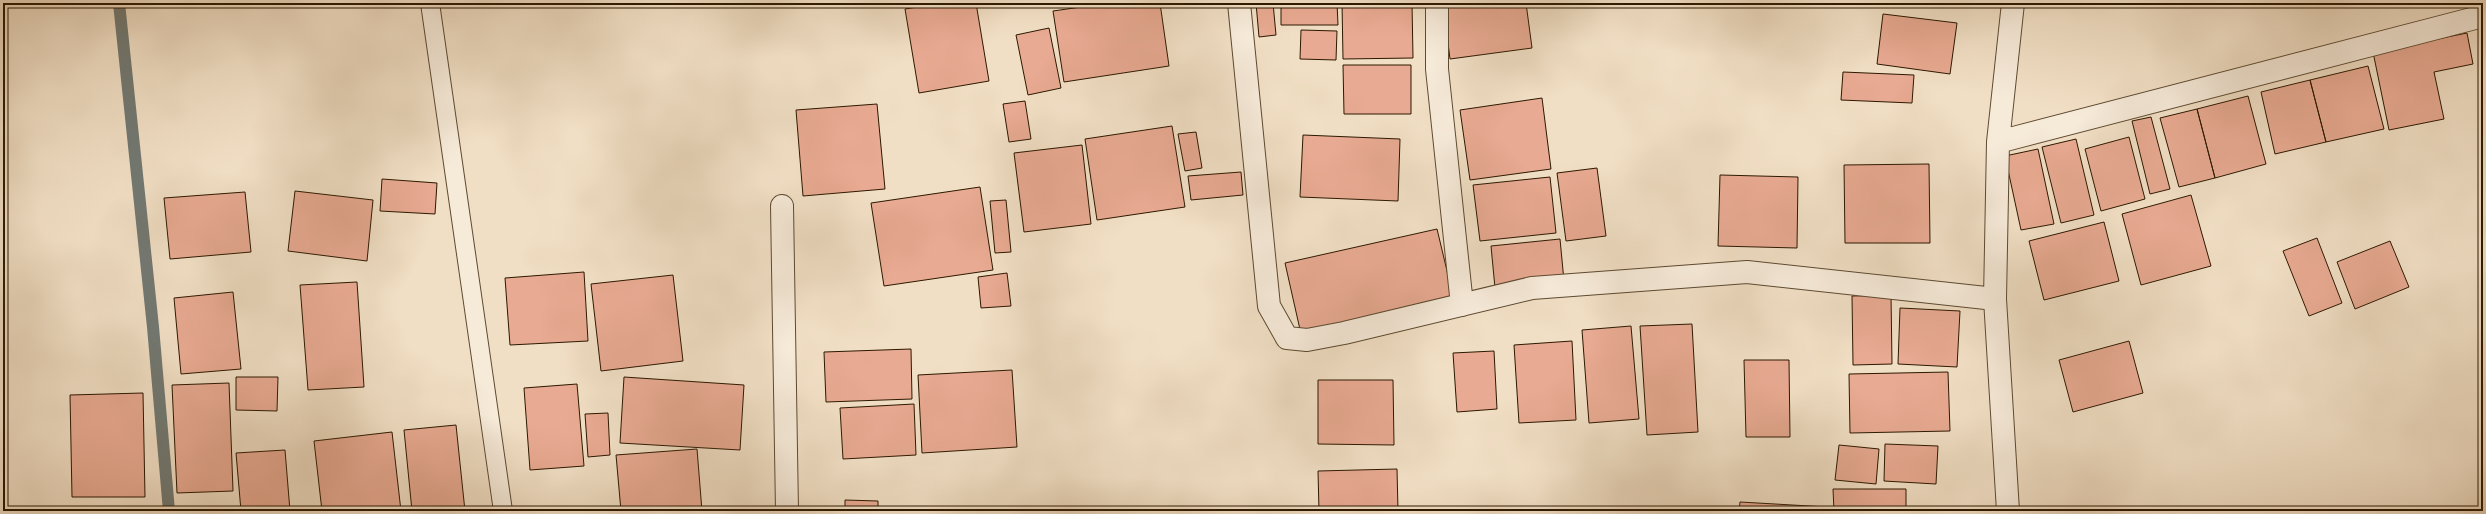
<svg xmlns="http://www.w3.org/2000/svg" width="2486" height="514" font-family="Vollkorn,serif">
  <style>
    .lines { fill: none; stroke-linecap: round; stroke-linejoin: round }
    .stream { stroke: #727973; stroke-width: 12 }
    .building { fill: #e8aa92; stroke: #2c1800 }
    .service-casing { stroke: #5d4a31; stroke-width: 20 }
    .minor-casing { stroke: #5d4a31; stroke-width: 24 }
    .service { stroke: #f6ead9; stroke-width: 18 }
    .minor { stroke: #f6ead9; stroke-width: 22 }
  </style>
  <rect width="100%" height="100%" fill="#f1dfc5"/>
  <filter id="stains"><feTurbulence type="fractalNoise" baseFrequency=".005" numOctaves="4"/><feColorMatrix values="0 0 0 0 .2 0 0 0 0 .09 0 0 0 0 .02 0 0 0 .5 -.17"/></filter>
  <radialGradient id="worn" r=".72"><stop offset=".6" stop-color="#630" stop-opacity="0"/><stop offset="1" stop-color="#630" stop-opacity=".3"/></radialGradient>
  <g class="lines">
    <path class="stream" d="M 119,3 L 153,327 L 169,511"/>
  </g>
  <path class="building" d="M 941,3 L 976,3 L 989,81 L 919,93 L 905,9 Z
    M 1109,3 L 1160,3 L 1169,66 L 1064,82 L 1053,11 Z
    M 1256,3 L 1273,3 L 1276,35 L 1259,37 Z
    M 1281,3 L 1337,3 L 1338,25 L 1281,25 Z
    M 1342,3 L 1412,3 L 1413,58 L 1343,59 Z
    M 1443,3 L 1526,3 L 1532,48 L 1450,59 Z
    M 1883,14 L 1957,23 L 1950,74 L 1877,64 Z
    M 1049,28 L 1061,88 L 1028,95 L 1016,35 Z
    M 1301,30 L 1337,31 L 1336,60 L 1300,59 Z
    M 2467,33 L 2473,64 L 2434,72 L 2444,119 L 2389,130 L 2373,52 Z
    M 1343,65 L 1411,65 L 1411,114 L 1344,114 Z
    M 2368,66 L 2384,129 L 2326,142 L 2310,80 Z
    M 1843,72 L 1914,75 L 1912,103 L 1841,100 Z
    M 2310,80 L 2326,142 L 2275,154 L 2261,92 Z
    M 2248,96 L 2266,164 L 2215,178 L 2197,109 Z
    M 1542,98 L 1551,169 L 1470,180 L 1460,110 Z
    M 1025,101 L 1031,139 L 1009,142 L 1003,104 Z
    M 877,104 L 885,189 L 803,196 L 796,110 Z
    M 2197,109 L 2215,178 L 2179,187 L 2160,118 Z
    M 2151,117 L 2170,189 L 2150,194 L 2132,121 Z
    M 1172,126 L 1185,207 L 1097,220 L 1085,139 Z
    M 1196,132 L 1202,168 L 1185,171 L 1178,134 Z
    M 1303,135 L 1400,139 L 1398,201 L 1300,197 Z
    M 2129,137 L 2145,199 L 2101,211 L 2085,149 Z
    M 2076,139 L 2094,215 L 2061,223 L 2042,147 Z
    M 1082,145 L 1091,224 L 1024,232 L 1014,153 Z
    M 2038,149 L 2054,224 L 2021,230 L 2005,156 Z
    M 1929,164 L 1930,243 L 1845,243 L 1844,165 Z
    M 1597,168 L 1606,236 L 1566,241 L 1557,173 Z
    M 1241,172 L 1243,195 L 1191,200 L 1188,176 Z
    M 1720,175 L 1798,177 L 1797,248 L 1718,246 Z
    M 1550,177 L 1556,233 L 1480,241 L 1473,185 Z
    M 382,179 L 437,183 L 435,214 L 380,211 Z
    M 980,187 L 993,270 L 884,286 L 871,203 Z
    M 295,191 L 373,200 L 367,261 L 288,251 Z
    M 245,192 L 251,252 L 170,259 L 164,198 Z
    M 2191,195 L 2211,266 L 2141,285 L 2122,214 Z
    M 1006,200 L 1011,252 L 995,253 L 990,201 Z
    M 2104,222 L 2119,281 L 2044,300 L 2029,241 Z
    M 1437,229 L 1454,300 L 1301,334 L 1285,263 Z
    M 2317,238 L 2342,303 L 2309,316 L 2283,251 Z
    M 1560,239 L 1564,281 L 1495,288 L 1491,246 Z
    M 2390,241 L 2409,287 L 2355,309 L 2337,262 Z
    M 584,272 L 588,341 L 510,345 L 505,278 Z
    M 1007,273 L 1011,306 L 981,308 L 978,277 Z
    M 673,275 L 683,361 L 601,371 L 591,284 Z
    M 357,282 L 364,387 L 308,390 L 300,285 Z
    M 233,292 L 241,369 L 181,374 L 174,298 Z
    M 1891,295 L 1892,364 L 1853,365 L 1852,296 Z
    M 1900,308 L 1960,311 L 1957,367 L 1898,364 Z
    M 1692,324 L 1698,432 L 1647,435 L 1640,326 Z
    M 1631,326 L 1639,419 L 1589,423 L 1582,330 Z
    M 1572,341 L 1576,420 L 1519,423 L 1514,345 Z
    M 2129,341 L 2143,393 L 2073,412 L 2059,360 Z
    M 911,349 L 912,399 L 826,402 L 824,352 Z
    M 1494,351 L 1497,409 L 1457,412 L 1453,353 Z
    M 1744,360 L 1789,360 L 1790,437 L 1746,437 Z
    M 1012,370 L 1017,447 L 922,453 L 918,375 Z
    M 1948,372 L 1950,431 L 1850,433 L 1849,374 Z
    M 236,377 L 278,377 L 277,411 L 236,410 Z
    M 624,377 L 744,385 L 740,450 L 620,443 Z
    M 1318,380 L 1393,380 L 1394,445 L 1318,444 Z
    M 229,383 L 233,491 L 177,493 L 172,385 Z
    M 577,384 L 584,466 L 530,470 L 524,388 Z
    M 143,393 L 145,497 L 72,497 L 70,395 Z
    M 914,404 L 916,455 L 843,459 L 840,408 Z
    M 608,413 L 610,455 L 588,457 L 585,414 Z
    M 456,425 L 465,511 L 412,511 L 404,430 Z
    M 392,432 L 401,511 L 322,511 L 314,441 Z
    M 1885,444 L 1938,446 L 1936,484 L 1884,481 Z
    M 1839,445 L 1879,449 L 1876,484 L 1835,480 Z
    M 697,449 L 702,511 L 621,511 L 616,455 Z
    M 285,450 L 290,511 L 241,511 L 236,453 Z
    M 1397,469 L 1398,511 L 1319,511 L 1318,471 Z
    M 1833,489 L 1906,489 L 1906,511 L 1834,511 Z
    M 845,500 L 878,501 L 878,511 L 845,511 Z
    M 1740,502 L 1827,507 L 1827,511 L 1739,511 Z"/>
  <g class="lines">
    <g class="service-casing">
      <path id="service" d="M 430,3 L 503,511"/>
    </g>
    <g class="minor-casing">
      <path id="minor" d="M 1239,3 L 1269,306 L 1287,338 L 1307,340 L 1344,333 L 1532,288 L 1747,272 L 1995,299
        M 1437,3 L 1437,69 L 1462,305
        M 1998,142 L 2483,16
        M 782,206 L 787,511
        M 2008,511 L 1995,299 L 1998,142 L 2013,3"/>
    </g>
    <use href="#service" class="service"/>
    <use href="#minor" class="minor"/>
  </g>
  <rect width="2486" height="514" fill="none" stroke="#f1dfc5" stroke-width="16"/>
  <rect x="4" y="4" width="2478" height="506" fill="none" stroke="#2c1800" stroke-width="2"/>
  <rect x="8" y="8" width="2470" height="498" fill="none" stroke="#2c1800"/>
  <rect width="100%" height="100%" filter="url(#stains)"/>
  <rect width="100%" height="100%" fill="url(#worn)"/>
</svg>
